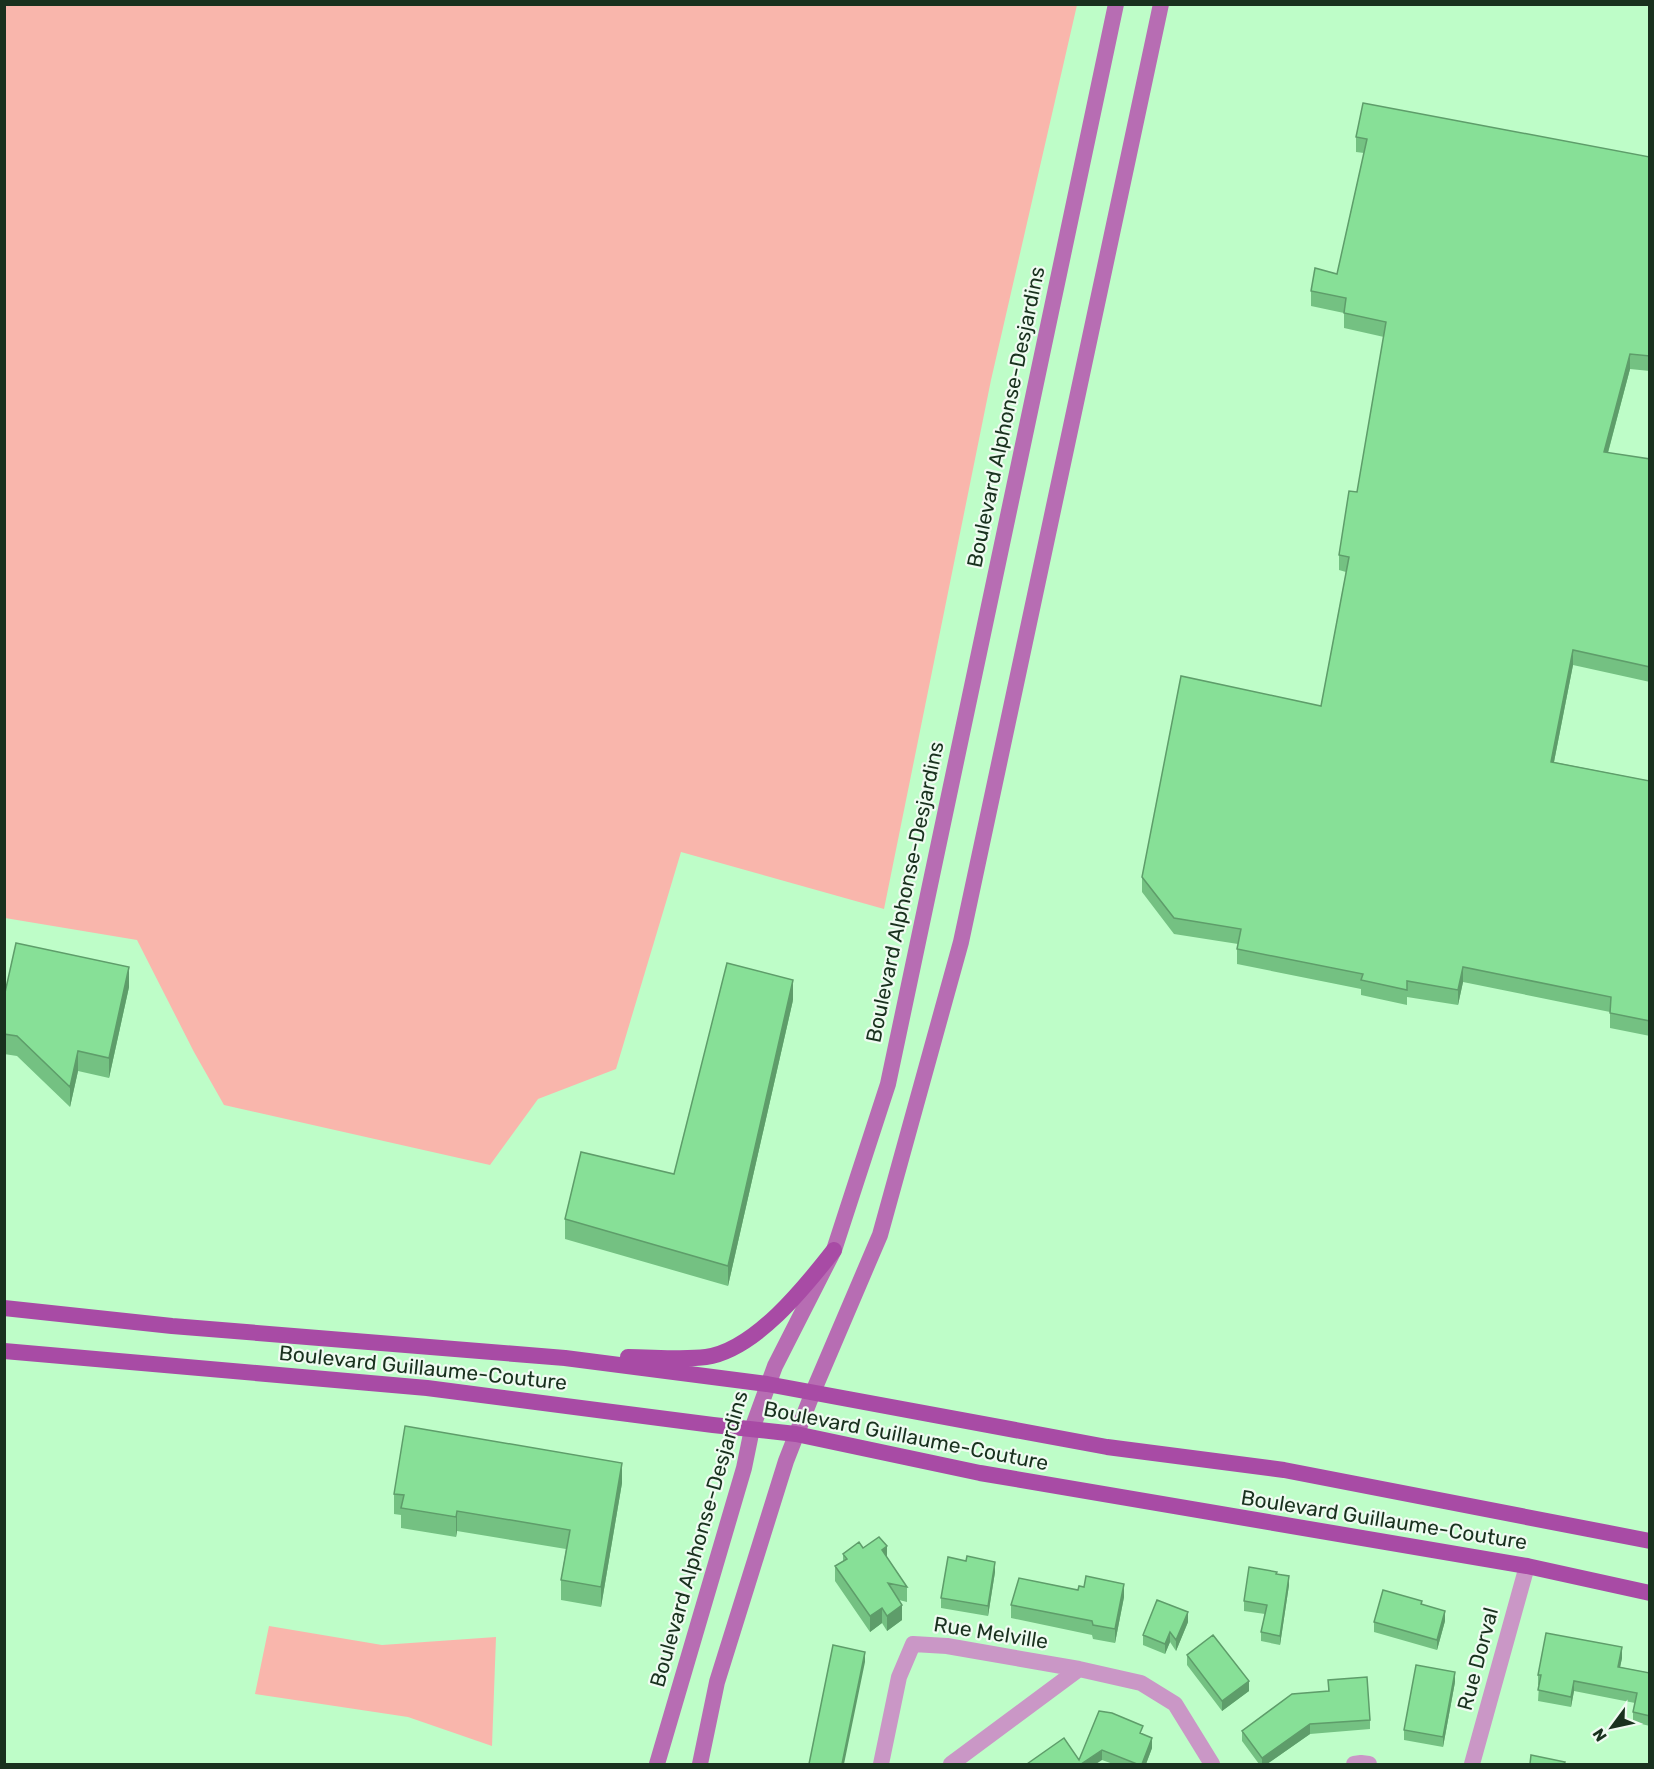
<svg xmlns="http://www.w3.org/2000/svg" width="1654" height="1769" font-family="Rubik,sans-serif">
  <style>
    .green { fill: #f9b6ac }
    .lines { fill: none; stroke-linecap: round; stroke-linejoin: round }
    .minor { stroke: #ca97c6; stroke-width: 16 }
    .secondary { stroke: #b76db3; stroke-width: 16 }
    .primary { stroke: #a84ba5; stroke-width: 16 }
    .wall { fill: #74c182 }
    .shaded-wall { fill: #5e9d6a }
    .building { fill: #87e097; stroke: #5e9d6a; stroke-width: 1.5 }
    .labels { text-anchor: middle; stroke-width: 4.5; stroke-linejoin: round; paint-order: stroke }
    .street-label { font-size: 21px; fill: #19311e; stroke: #effbf1 }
  </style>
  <rect width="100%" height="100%" fill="#befdc8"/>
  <path class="green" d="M 4,5 L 1077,5 L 991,380 L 884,909 L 681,852 L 616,1069 L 538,1099 L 490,1165 L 224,1105 L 194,1052 L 137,940 L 5,918 Z
    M 269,1626 L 382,1645 L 496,1637 L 492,1746 L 408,1717 L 255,1694 Z"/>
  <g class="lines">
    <path class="minor" d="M 881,1764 L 899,1677 L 913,1644 L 947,1646 L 1079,1669 L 1141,1683 L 1175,1704 L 1212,1764
      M 951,1764 L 1079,1669
      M 1354,1764 L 1361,1763 L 1369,1764
      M 1472,1764 L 1527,1566"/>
    <path class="secondary" d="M 657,1764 L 744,1468 L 752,1429 L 775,1366 L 834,1250 L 888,1084 L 1116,4
      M 700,1764 L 717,1682 L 786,1461 L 813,1392 L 880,1235 L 961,942 L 1161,4"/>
    <path class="primary" d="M 4,1308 L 172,1326 L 565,1358 L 767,1384 L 1107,1447 L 1284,1470 L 1650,1541
      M 4,1351 L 427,1388 L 713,1425 L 796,1434 L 980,1473 L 1527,1566 L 1650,1593
      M 628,1357 C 652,1357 683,1360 706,1357 C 755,1350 805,1287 834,1250"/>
  </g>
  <path class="wall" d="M 1356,137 L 1650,157 L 1650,371 L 1630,369 L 1608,453 L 1650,459 L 1650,682 L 1573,665 L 1554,762 L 1650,781 L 1650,1036 L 1610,1028 L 1610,1012 L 1463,982 L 1458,1005 L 1407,997 L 1407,1005 L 1361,995 L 1361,989 L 1237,964 L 1237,949 L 1238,944 L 1174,934 L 1142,892 L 1142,877 L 1321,706 L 1346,572 L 1339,570 L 1339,555 L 1357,492 L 1384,337 L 1344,328 L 1344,313 L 1311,306 L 1311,291 L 1337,274 L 1364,153 L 1356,152 Z
    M 129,987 L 109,1078 L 78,1071 L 70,1107 L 17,1056 L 4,1054 L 4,997 Z
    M 793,1000 L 728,1286 L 565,1239 L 565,1219 L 674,1174 Z
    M 622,1483 L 601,1607 L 561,1600 L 561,1580 L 566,1549 L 457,1531 L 456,1537 L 401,1528 L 401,1515 L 394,1514 L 394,1494 Z
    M 863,1548 L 887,1557 L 907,1587 L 907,1602 L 899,1600 L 902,1620 L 887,1631 L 882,1623 L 870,1632 L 835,1581 L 835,1566 L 843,1561 L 843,1554 Z
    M 966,1561 L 995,1572 L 988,1616 L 941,1608 L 941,1598 Z
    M 1277,1574 L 1289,1585 L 1280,1645 L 1261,1641 L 1261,1632 L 1265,1614 L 1244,1611 L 1244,1601 Z
    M 1078,1590 L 1124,1597 L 1115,1643 L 1093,1639 L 1092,1635 L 1011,1618 L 1011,1605 Z
    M 1422,1604 L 1445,1621 L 1437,1650 L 1374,1632 L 1374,1622 Z
    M 1188,1622 L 1176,1651 L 1170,1642 L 1165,1654 L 1143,1645 L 1143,1635 Z
    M 1187,1655 L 1249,1691 L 1222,1711 L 1187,1665 Z
    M 1622,1658 L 1620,1667 L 1650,1673 L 1650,1726 L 1633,1722 L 1633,1712 L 1635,1703 L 1574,1691 L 1571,1707 L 1538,1701 L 1539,1685 L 1538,1685 L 1538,1675 Z
    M 1328,1680 L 1370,1720 L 1370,1729 L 1310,1734 L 1267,1764 L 1259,1764 L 1242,1741 L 1242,1731 L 1328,1691 Z
    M 1455,1682 L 1443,1747 L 1404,1740 L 1404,1730 Z
    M 1099,1711 L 1143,1734 L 1152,1748 L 1146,1764 L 1113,1764 L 1102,1760 Z"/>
  <path class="shaded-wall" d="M 1630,354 L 1630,369 L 1604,467 L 1604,452 Z
    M 1573,650 L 1573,665 L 1551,777 L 1551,762 Z
    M 129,967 L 129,987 L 109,1078 L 109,1058 Z
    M 1463,967 L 1463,982 L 1458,1005 L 1458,990 Z
    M 793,980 L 793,1000 L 728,1286 L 728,1266 Z
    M 78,1051 L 78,1071 L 70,1107 L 70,1087 Z
    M 622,1463 L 622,1483 L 601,1607 L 601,1587 Z
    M 457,1511 L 457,1531 L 456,1537 L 456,1517 Z
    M 887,1546 L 887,1562 L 882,1550 Z
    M 995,1562 L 995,1572 L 988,1616 L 988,1606 Z
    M 1289,1576 L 1289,1585 L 1280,1645 L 1280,1636 Z
    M 1124,1584 L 1124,1597 L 1115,1643 L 1115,1629 Z
    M 902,1605 L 902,1620 L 887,1631 L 887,1616 Z
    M 882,1608 L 882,1623 L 870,1632 L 870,1616 Z
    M 1445,1611 L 1445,1621 L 1437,1650 L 1437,1640 Z
    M 1188,1612 L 1188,1622 L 1176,1651 L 1176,1640 Z
    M 1170,1632 L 1170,1642 L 1165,1654 L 1165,1644 Z
    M 1622,1647 L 1622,1658 L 1618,1677 L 1618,1667 Z
    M 865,1652 L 865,1662 L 844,1764 L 842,1764 Z
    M 1455,1672 L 1455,1682 L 1443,1747 L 1443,1737 Z
    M 1249,1681 L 1249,1691 L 1222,1711 L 1222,1701 Z
    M 1574,1681 L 1574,1691 L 1571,1707 L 1571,1697 Z
    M 1310,1724 L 1310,1734 L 1267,1764 L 1262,1764 L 1262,1758 Z
    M 1152,1738 L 1152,1748 L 1146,1764 L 1142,1764 Z
    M 1102,1750 L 1102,1760 L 1096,1764 L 1081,1764 Z"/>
  <path class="building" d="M 1363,103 L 1650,157 L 1650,356 L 1630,354 L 1604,452 L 1650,459 L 1650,667 L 1573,650 L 1551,762 L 1650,781 L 1650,1021 L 1610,1013 L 1611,997 L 1463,967 L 1458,990 L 1407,981 L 1407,990 L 1361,980 L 1363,974 L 1237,949 L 1241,929 L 1174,918 L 1142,877 L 1181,676 L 1321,706 L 1349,557 L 1339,555 L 1349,491 L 1357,492 L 1386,322 L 1344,313 L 1346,298 L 1311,291 L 1315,268 L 1337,274 L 1367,139 L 1356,137 Z
    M 16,943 L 129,967 L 109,1058 L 78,1051 L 70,1087 L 17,1036 L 4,1034 L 4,997 Z
    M 727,963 L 793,980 L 728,1266 L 565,1219 L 581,1152 L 674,1174 Z
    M 405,1426 L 622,1463 L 601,1587 L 561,1580 L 570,1530 L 457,1511 L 456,1517 L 401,1508 L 404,1495 L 394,1494 Z
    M 879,1537 L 887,1546 L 882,1550 L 907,1587 L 888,1583 L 902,1605 L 887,1616 L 882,1608 L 870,1616 L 835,1566 L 847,1559 L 843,1554 L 859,1542 L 863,1548 Z
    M 967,1556 L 995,1562 L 988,1606 L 941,1598 L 948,1557 L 966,1561 Z
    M 1249,1567 L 1277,1572 L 1276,1574 L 1289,1576 L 1280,1636 L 1261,1632 L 1267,1605 L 1244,1601 Z
    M 1086,1576 L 1124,1584 L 1115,1629 L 1093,1625 L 1092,1621 L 1011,1605 L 1019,1578 L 1078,1590 L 1079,1586 L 1084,1587 Z
    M 1383,1590 L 1422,1601 L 1421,1604 L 1445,1611 L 1437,1640 L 1374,1622 Z
    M 1157,1600 L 1188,1612 L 1176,1640 L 1170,1632 L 1165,1644 L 1143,1635 Z
    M 1546,1633 L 1622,1647 L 1618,1667 L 1650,1673 L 1650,1716 L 1633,1712 L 1637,1693 L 1574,1681 L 1571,1697 L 1538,1690 L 1541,1675 L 1538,1675 Z
    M 1213,1635 L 1249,1681 L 1222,1701 L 1187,1655 Z
    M 833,1645 L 865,1652 L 842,1764 L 809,1764 Z
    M 1416,1665 L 1455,1672 L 1443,1737 L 1404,1730 Z
    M 1367,1677 L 1370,1720 L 1310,1724 L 1262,1758 L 1242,1731 L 1292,1694 L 1329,1691 L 1328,1680 Z
    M 1099,1711 L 1112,1713 L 1143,1726 L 1140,1733 L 1152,1738 L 1142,1764 L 1137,1764 L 1102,1750 L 1081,1764 L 1027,1764 L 1064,1738 L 1079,1760 Z
    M 1531,1755 L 1565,1762 L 1564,1764 L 1530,1764 Z"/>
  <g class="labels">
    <g class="street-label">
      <text transform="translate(1006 417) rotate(-78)" y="7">Boulevard Alphonse-Desjardins</text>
      <text transform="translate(905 892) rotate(-78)" y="7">Boulevard Alphonse-Desjardins</text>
      <text transform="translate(423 1368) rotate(6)" y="7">Boulevard Guillaume-Couture</text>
      <text transform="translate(906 1436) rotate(11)" y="7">Boulevard Guillaume-Couture</text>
      <text transform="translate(1384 1520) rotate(9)" y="7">Boulevard Guillaume-Couture</text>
      <text transform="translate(699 1539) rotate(-74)" y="7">Boulevard Alphonse-Desjardins</text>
      <text transform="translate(991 1633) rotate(9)" y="7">Rue Melville</text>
      <text transform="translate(1478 1659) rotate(-75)" y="7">Rue Dorval</text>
    </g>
  </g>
  <rect width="1654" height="1769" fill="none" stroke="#19311e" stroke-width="12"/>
  <g transform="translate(1612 1727) rotate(237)" stroke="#effbf1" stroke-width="4.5" paint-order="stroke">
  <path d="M0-4.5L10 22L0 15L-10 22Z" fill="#19311e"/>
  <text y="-9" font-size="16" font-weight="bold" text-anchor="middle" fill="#19311e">N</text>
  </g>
</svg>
